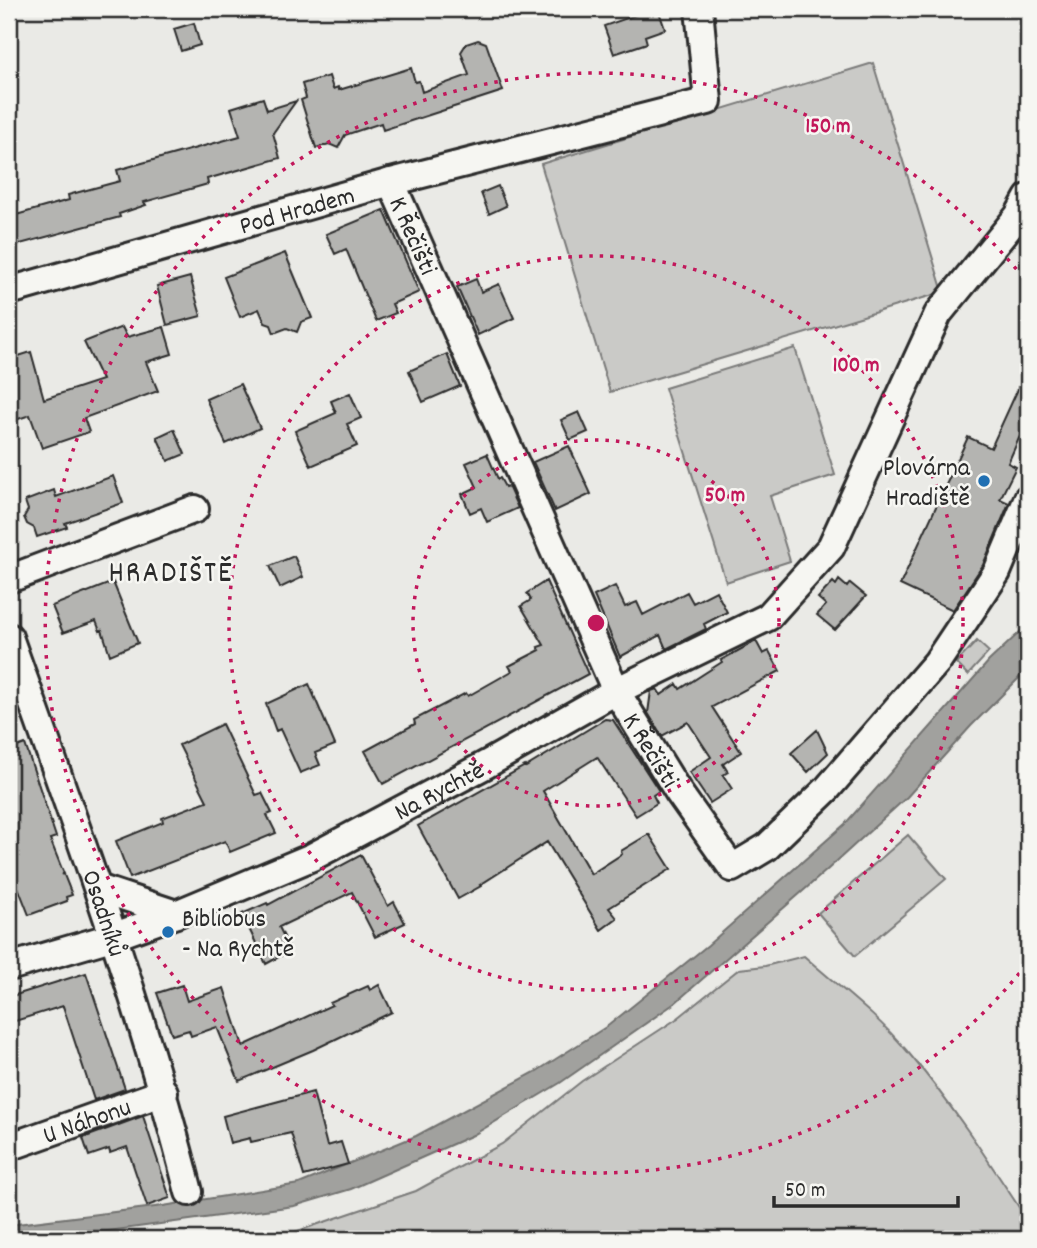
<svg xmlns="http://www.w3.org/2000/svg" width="1037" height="1248" font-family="Dekko,sans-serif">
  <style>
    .green { fill: #cacac7; stroke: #7a7a79; stroke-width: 2 }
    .water { fill: #a1a19e; stroke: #727270; stroke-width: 2 }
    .building { fill: #b4b4b1; stroke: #2b2b2b; stroke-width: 2 }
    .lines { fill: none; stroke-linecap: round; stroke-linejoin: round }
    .street-casing { stroke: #2b2b2b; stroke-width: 32 }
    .street { stroke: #f6f6f2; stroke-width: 26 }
    .ring { fill: none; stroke: #c2185b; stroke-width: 3.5; stroke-dasharray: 3.5 7 }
    .poi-dot { fill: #1f6fb2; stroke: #f6f6f2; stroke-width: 2.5 }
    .labels { text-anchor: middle; stroke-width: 5; stroke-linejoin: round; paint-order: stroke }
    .street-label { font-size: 26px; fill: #2b2b2b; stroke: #f6f6f2 }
    .poi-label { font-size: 26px; fill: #2b2b2b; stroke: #f6f6f2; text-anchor: end }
    .quarter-label { font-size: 30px; letter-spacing: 2px; fill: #2b2b2b; stroke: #f6f6f2 }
    .centre { fill: #c2185b; stroke: #f6f6f2; stroke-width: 3.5 }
    .ring-label { font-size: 21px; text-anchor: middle; font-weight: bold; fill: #c2185b; stroke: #f6f6f2; stroke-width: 5; stroke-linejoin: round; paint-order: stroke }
  </style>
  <rect width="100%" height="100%" fill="#eaeae6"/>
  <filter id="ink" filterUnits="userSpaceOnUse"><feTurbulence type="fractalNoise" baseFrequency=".0143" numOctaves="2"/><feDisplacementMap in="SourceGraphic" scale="14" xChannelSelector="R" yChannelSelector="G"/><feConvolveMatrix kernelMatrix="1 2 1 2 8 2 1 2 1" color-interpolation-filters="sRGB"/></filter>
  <g filter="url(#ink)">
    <path class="green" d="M 873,63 L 943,292 L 610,392 L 541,164 Z
      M 795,348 L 835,475 L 770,496 L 790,561 L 726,582 L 665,388 Z
      M 977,641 L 989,652 L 968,675 L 956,663 Z
      M 908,835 L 946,879 L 855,956 L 818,913 Z
      M 804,956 C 839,987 877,1015 907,1051 C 952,1104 990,1163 1028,1221 L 1028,1239 L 274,1239 L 416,1191 L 502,1144 L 582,1081 L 678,1018 L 739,969 L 765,966 Z"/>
    <path class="water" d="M 1028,627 L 1028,669 L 971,726 L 907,797 L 827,870 L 675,1003 L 560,1083 L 473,1135 L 351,1189 L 294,1206 L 49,1239 L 9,1239 L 9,1225 L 163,1206 L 299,1184 L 416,1136 L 537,1071 L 609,1025 L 708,945 L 845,824 L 989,661 L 1021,631 Z"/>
    <path class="building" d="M 633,9 L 658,9 L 665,29 L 645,36 L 647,43 L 614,54 L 604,26 L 636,15 Z
      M 194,23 L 200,45 L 181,51 L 174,29 Z
      M 478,40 L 486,43 L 503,91 L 383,130 L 381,123 L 345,135 L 338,148 L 329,144 L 316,148 L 301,100 L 306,98 L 302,84 L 329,76 L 333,89 L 338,87 L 339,90 L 411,68 L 415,82 L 419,81 L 422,92 L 469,75 L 461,52 L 466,44 Z
      M 263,98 L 267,110 L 296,101 L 273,133 L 280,158 L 207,179 L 208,184 L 144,202 L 146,205 L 119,214 L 120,217 L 9,247 L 9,217 L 69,200 L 68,195 L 120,181 L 117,170 L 240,136 L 231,108 Z
      M 498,186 L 506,206 L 489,214 L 481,193 Z
      M 384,210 L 419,292 L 392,304 L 396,313 L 376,321 L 346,249 L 335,254 L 326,234 Z
      M 285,253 L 312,318 L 301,322 L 297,332 L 287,328 L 274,333 L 271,325 L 265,323 L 259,309 L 240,317 L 224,277 Z
      M 190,277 L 201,316 L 167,325 L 157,286 Z
      M 476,279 L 481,292 L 499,284 L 514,318 L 478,335 L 457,287 Z
      M 122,327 L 127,337 L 164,327 L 172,354 L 146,362 L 158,391 L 84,418 L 89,432 L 42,448 L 30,415 L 9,422 L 9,359 L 31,352 L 44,399 L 102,380 L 84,342 Z
      M 447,354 L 460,386 L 423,402 L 409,371 Z
      M 1028,367 L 1028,418 L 1008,463 L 1016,467 L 1000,499 L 1009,503 L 983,565 L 953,610 L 900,585 L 968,437 L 991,448 Z
      M 240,384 L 260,428 L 226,444 L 206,399 Z
      M 350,393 L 361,418 L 347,424 L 357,446 L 311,466 L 295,431 L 336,413 L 331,401 Z
      M 579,412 L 588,432 L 570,440 L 561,420 Z
      M 174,429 L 185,454 L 168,461 L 157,437 Z
      M 569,446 L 591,494 L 555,511 L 533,462 Z
      M 487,454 L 498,479 L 500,478 L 505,487 L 508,486 L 518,508 L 487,522 L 481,508 L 470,513 L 462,494 L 477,487 L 466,463 Z
      M 113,476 L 123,503 L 65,523 L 67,527 L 37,537 L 34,528 L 27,524 L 24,517 L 28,510 L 25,501 L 54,490 L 56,497 Z
      M 294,556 L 303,577 L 280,588 L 270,566 Z
      M 839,580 L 847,587 L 850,583 L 866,596 L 835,630 L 817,615 L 826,605 L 818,598 L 833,582 L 836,585 Z
      M 546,581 L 588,674 L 383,784 L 365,751 L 415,724 L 414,720 L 466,693 L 468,696 L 512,671 L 509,666 L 540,650 L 538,647 L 544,645 L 521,606 L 531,600 L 527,593 Z
      M 113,582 L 138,643 L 110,655 L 102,630 L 100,631 L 96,621 L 63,633 L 52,606 Z
      M 615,586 L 625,607 L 637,602 L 643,615 L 687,592 L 693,603 L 716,591 L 727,612 L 704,624 L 706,629 L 666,649 L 660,635 L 620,657 L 594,596 Z
      M 756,641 L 763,654 L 769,651 L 780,671 L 712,707 L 741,752 L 723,764 L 728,772 L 723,775 L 732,789 L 710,803 L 689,772 L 711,757 L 688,722 L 662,736 L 648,713 L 651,691 L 657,689 L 661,695 L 677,684 L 680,689 L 722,662 L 721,660 Z
      M 309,684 L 335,745 L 315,753 L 320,765 L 300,773 L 280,729 L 276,731 L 266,704 Z
      M 605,719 L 613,720 L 659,791 L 653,795 L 657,803 L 636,816 L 597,757 L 543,791 L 591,874 L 622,854 L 621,851 L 649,834 L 671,869 L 609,908 L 617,918 L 601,930 L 547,842 L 480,885 L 481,886 L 458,899 L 418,826 L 525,766 L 526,767 Z
      M 222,724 L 256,795 L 262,793 L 272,813 L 267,815 L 276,833 L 230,852 L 225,841 L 130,878 L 116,841 L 163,822 L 162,818 L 207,801 L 179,745 Z
      M 817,730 L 828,753 L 808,772 L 791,753 Z
      M 25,744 L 56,837 L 50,839 L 64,874 L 62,874 L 64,875 L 72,895 L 66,897 L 67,901 L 29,915 L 9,864 L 9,750 Z
      M 361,855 L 388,906 L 394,902 L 405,923 L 375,937 L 352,892 L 279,927 L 289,947 L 286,948 L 288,952 L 266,964 L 242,914 L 267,903 L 268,905 Z
      M 86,973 L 125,1089 L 94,1100 L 63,1006 L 9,1023 L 9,997 Z
      M 182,985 L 187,1001 L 224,988 L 243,1046 L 332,1005 L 330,1003 L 368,986 L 370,990 L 379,985 L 392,1012 L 313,1050 L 239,1081 L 217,1027 L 191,1036 L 189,1030 L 172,1035 L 157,993 Z
      M 313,1092 L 327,1146 L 341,1142 L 348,1164 L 304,1176 L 291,1133 L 251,1142 L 250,1138 L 230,1143 L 223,1116 Z
      M 143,1116 L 170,1198 L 147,1206 L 127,1147 L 110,1153 L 109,1149 L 89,1156 L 83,1138 Z"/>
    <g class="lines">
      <g class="street-casing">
        <g id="street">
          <path id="s1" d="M 391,182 L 616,691 L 679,793 L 732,868 L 767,847 L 827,789 L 937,662 L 997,572 L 1028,498"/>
          <path id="s2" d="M 9,291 L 391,182 L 708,101 L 699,9"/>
          <path d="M 9,579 L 195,509"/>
          <path id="s3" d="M 9,637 C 74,820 141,1003 189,1192"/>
          <path d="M 98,888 L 176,914"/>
          <path id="s4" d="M 9,967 L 115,936 L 176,914 L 312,857 L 487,764 L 616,691 L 768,617 L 831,547 L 938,314 L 1018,216 L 1028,198"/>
          <path id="s5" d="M 9,1147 L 164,1092"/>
        </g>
      </g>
      <use href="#street" class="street"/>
    </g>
  </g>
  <g class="ring">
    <circle cx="596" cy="623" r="183"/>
    <circle cx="596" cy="623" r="367"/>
    <path d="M1026 965A550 550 0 1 1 1026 281"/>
  </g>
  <g class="poi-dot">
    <circle cx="984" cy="481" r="7"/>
    <circle cx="168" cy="932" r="7"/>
  </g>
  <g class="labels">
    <g class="street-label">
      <text dy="9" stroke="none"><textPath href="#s2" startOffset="299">Pod Hradem</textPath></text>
      <text dy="9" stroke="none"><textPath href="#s1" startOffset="58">K Řečišti</textPath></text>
      <text dy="9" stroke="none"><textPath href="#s1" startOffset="625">K Řečišti</textPath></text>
      <text dy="9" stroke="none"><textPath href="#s4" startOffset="466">Na Rychtě</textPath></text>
      <text dy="9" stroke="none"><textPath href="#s3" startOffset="292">Osadníků</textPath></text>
      <text dy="9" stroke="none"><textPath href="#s5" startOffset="82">U Náhonu</textPath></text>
    </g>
    <g class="poi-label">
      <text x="970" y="475">Plovárna<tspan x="970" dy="30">Hradiště</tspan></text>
      <text x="182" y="926" text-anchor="start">Bibliobus<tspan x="182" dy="30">- Na Rychtě</tspan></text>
    </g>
    <g class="quarter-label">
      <text x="171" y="581">HRADIŠTĚ</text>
    </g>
  </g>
  <circle cx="596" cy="623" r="10" class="centre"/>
  <g class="ring-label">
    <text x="828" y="132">150 m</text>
    <text x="856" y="371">100 m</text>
    <text x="725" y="501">50 m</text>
  </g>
  <rect width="1037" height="1248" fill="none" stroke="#f6f6f2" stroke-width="35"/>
  <rect x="18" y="18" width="1002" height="1213" fill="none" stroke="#2b2b2b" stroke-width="2.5" filter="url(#ink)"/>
  <path d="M774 1196v10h184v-10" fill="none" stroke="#2b2b2b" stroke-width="3.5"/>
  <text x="785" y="1196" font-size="21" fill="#2b2b2b" stroke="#f6f6f2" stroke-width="5" paint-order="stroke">50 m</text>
</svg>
